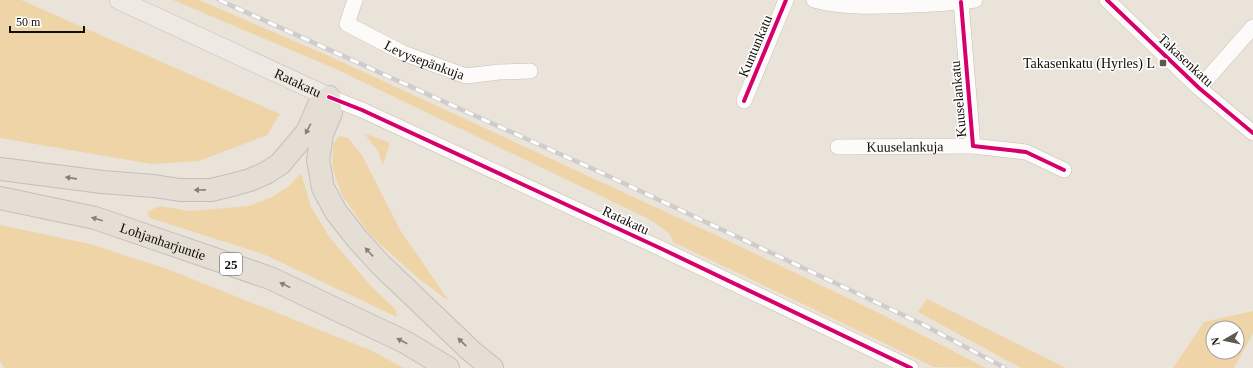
<svg xmlns="http://www.w3.org/2000/svg" width="1253" height="368" font-family="Georgia,serif">
  <style>
    .green { fill: #efd4a7; fill-rule: evenodd }
    .lines { fill: none; stroke-linecap: round; stroke-linejoin: round }
    .minor-casing { stroke: #c5c0b8; stroke-width: 16 }
    .major-casing { stroke: #c3c0bb; stroke-width: 20 }
    .highway-casing { stroke: #c3c0bb; stroke-width: 24 }
    .minor { stroke: #fcfbf9; stroke-width: 15 }
    .major { stroke: #eeeae3; stroke-width: 19 }
    .highway { stroke: #e4ded5; stroke-width: 22 }
    .rail-casing { stroke: #cfcdcb; stroke-width: 4.5 }
    .rail { stroke: #fff; stroke-width: 3; stroke-dasharray: 9; stroke-linecap: butt }
    .cycleway-casing { stroke: #fff; stroke-width: 6 }
    .cycleway { stroke: #d6006c; stroke-width: 4 }
    .oneway { fill: #868079 }
    .poi-dot { fill: #5d5951; stroke: #fff; stroke-width: 1.5 }
    .labels { text-anchor: middle; stroke-width: 3; stroke-linejoin: round; paint-order: stroke }
    .shield { fill: #fff; stroke: #595652; stroke-width: 1 }
    .shield-label { font-size: 13px; font-weight: bold; fill: #120e08 }
    .street-label { font-size: 14px; fill: #120e08; stroke: #fff }
    .poi-label { font-size: 14px; fill: #120e08; stroke: #fff; text-anchor: end }
  </style>
  <rect width="100%" height="100%" fill="#e9e3d9"/>
  <path class="green" d="M 0,0 L 21,0 L 280,114 L 267,135 L 199,161 L 152,164 L 0,138 Z
    M 173,0 L 199,0 L 331,57 L 735,244 L 881,314 L 986,368 L 934,367 L 673,242 L 670,234 L 651,220 L 336,69 Z
    M 364,133 L 390,143 L 383,165 L 378,151 Z
    M 340,136 L 348,138 L 362,155 L 400,230 L 449,301 L 419,279 L 369,234 L 342,195 L 332,168 L 333,143 Z
    M 301,173 L 311,207 L 330,238 L 370,285 L 396,310 L 397,317 L 263,254 L 150,218 L 147,212 L 159,206 L 190,211 L 249,206 L 272,197 L 289,186 Z
    M 0,225 L 90,244 L 170,270 L 370,350 L 404,368 L 4,368 L 0,361 Z
    M 927,299 L 1066,368 L 1021,368 L 918,312 Z
    M 1253,311 L 1253,333 L 1234,368 L 1173,368 L 1204,322 ZM 1213,328 L 1237,328 L 1237,352 L 1213,352 Z"/>
  <g class="lines">
    <g class="minor-casing">
      <g id="minor">
        <path id="s1" d="M 355,0 L 347,24 L 403,53 L 466,76 L 499,72 L 530,71"/>
        <path d="M 814,0 C 847,9 881,6 914,5 C 935,4 955,3 975,0"/>
        <path d="M 1107,0 L 1199,88 L 1253,133"/>
        <path d="M 961,2 L 973,146 L 1026,152 L 1064,170"/>
        <path d="M 1199,88 L 1253,27"/>
        <path d="M 329,97 L 362,110 L 662,249 L 911,368"/>
        <path d="M 744,101 L 786,0"/>
        <path id="s2" d="M 838,147 L 973,146"/>
      </g>
    </g>
    <g class="major-casing">
      <g id="major">
        <path id="s3" d="M 119,0 L 329,97"/>
      </g>
    </g>
    <g class="highway-casing">
      <g id="highway">
        <path d="M 330,108 L 331,113 L 322,134 L 318,160 L 323,188 L 336,212 L 358,240 L 380,264 L 471,351 L 492,368"/>
        <path d="M 0,169 L 102,182 L 154,186 L 180,190 L 211,190 L 232,185 L 250,180 L 266,173 L 280,164 L 307,132 L 318,107 L 329,97"/>
        <path id="s4" d="M 0,198 L 95,218 L 270,278 L 405,342 L 448,368"/>
      </g>
    </g>
    <use href="#minor" class="minor"/>
    <use href="#major" class="major"/>
    <use href="#highway" class="highway"/>
    <g class="rail-casing">
      <path id="rail" d="M 219,0 L 602,173 L 922,324 L 1005,368"/>
    </g>
    <use href="#rail" class="rail"/>
    <g class="cycleway-casing">
      <path id="cycleway" d="M 1107,0 L 1199,88 L 1253,133
        M 961,2 L 973,146 L 1026,152 L 1064,170
        M 329,97 L 362,110 L 662,249 L 911,368
        M 744,101 L 786,0"/>
    </g>
    <use href="#cycleway" class="cycleway"/>
  </g>
  <defs><path id="oneway-solid" d="M-6-.8H1V-3.2L6.5 0L1 3.2V.8H-6Z"/></defs>
  <g class="oneway">
    <use href="#oneway-solid" transform="translate(308 129) rotate(118)"/>
    <use href="#oneway-solid" transform="translate(71 178) rotate(-172)"/>
    <use href="#oneway-solid" transform="translate(200 190) rotate(179)"/>
    <use href="#oneway-solid" transform="translate(97 219) rotate(-164)"/>
    <use href="#oneway-solid" transform="translate(369 252) rotate(-133)"/>
    <use href="#oneway-solid" transform="translate(285 285) rotate(-154)"/>
    <use href="#oneway-solid" transform="translate(402 341) rotate(-153)"/>
    <use href="#oneway-solid" transform="translate(462 342) rotate(-136)"/>
  </g>
  <rect class="poi-dot" x="1159" y="59" width="8" height="8" rx="2"/>
  <g class="labels">
    <rect class="shield" x="220" y="253" width="22" height="22" rx="3"/>
    <g class="shield-label">
      <text x="231" y="269">25</text>
    </g>
    <g class="street-label">
      <text transform="translate(755 46) rotate(-67)" y="5">Kuntunkatu</text>
      <text dy="5" stroke="none"><textPath href="#s1" startOffset="111">Levysepänkuja</textPath></text>
      <text transform="translate(1186 60) rotate(43)" y="5">Takasenkatu</text>
      <text dy="5" stroke="none"><textPath href="#s3" startOffset="197">Ratakatu</textPath></text>
      <text transform="translate(958 99) rotate(-95)" y="5">Kuuselankatu</text>
      <text dy="5" stroke="none"><textPath href="#s2" startOffset="67">Kuuselankuja</textPath></text>
      <text transform="translate(626 220) rotate(25)" y="5">Ratakatu</text>
      <text dy="5" stroke="none"><textPath href="#s4" startOffset="169">Lohjanharjuntie</textPath></text>
    </g>
    <g class="poi-label">
      <text x="1155" y="68">Takasenkatu (Hyrles) L</text>
    </g>
  </g>
  <g transform="translate(1225 340) rotate(261)"><circle r="19" fill="#ffffff" stroke="#a09f9c"/>
  <path d="M0-3L7 15L0 10L-7 15Z" fill="#5d5951"/>
  <text y="-6" font-size="11" font-weight="bold" text-anchor="middle" fill="#120e08">N</text>
  </g>
  <path d="M10 26v6h74v-6" fill="none" stroke="#120e08" stroke-width="2"/>
  <text x="16" y="26" font-size="12" fill="#120e08" stroke="#ffffff" stroke-width="3" paint-order="stroke">50 m</text>
</svg>
